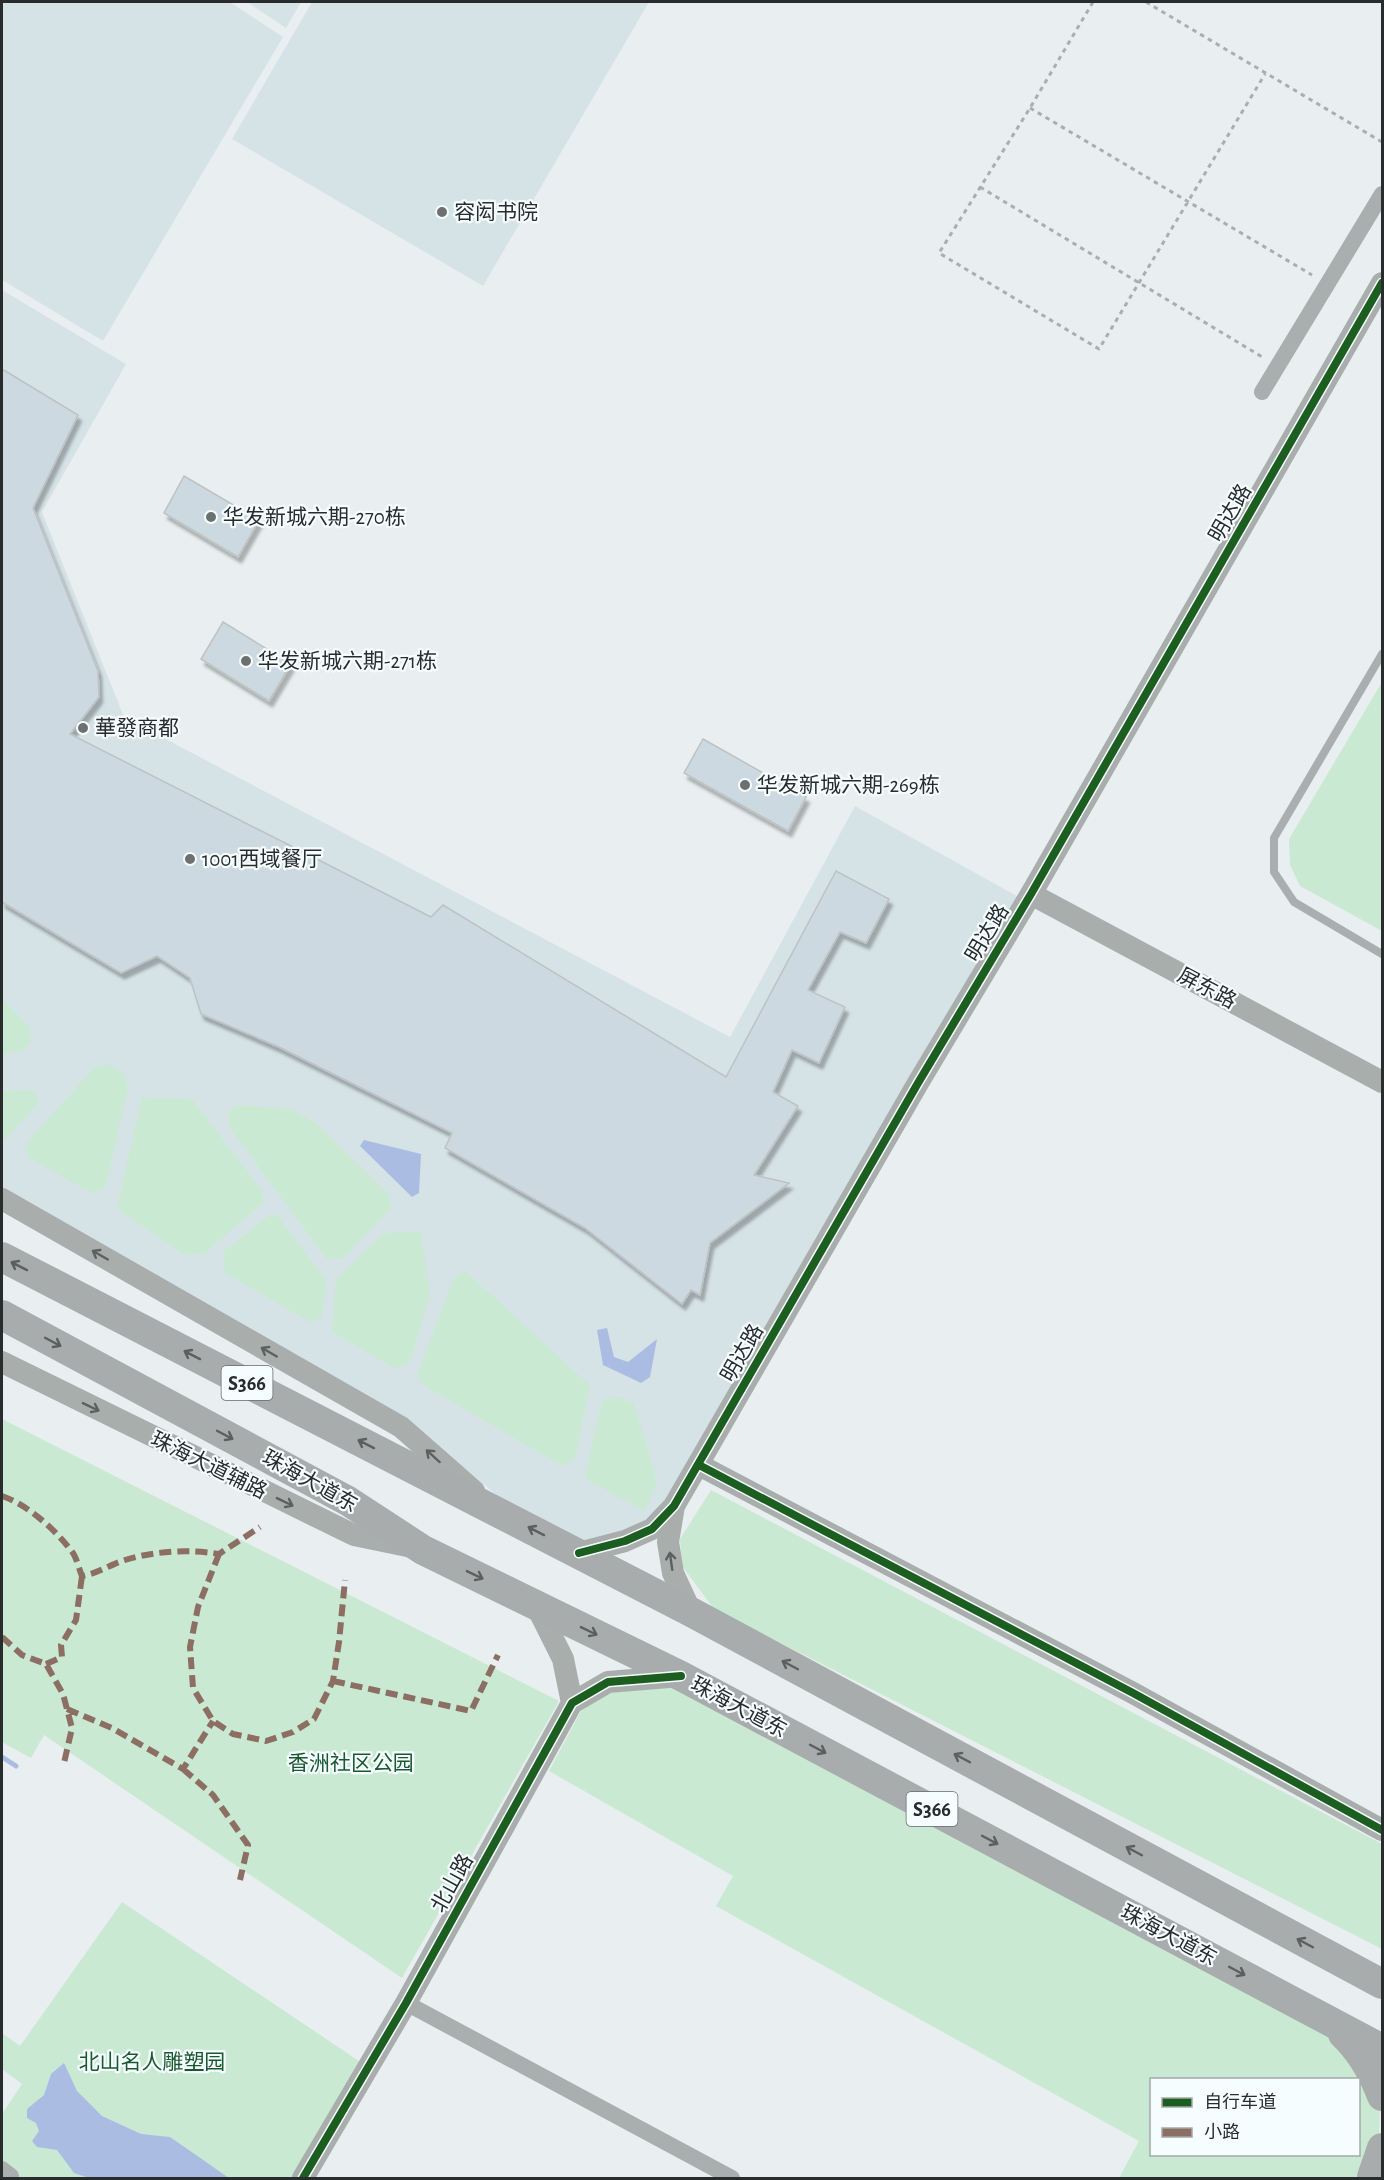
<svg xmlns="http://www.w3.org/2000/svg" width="1384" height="2180" font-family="'Alegreya Sans','Noto Sans SC',sans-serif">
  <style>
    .built { fill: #d6e3e6 }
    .green { fill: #c9e9d2; fill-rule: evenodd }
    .water { fill: #abbce3 }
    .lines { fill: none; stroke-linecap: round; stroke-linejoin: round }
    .stream { stroke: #abbce3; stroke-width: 5 }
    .building { fill: #cdd9e0; stroke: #bec2c3; stroke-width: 1.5; filter: url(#shadow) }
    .path { stroke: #aaaeae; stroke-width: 3; stroke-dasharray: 4.5 4.5; stroke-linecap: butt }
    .lane { stroke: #abaeae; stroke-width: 8 }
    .street { stroke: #abaeae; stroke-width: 16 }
    .secondary { stroke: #a9aead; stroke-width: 22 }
    .highway { stroke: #a8acac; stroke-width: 30 }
    .quiet { stroke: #8d6e63; stroke-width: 6; stroke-dasharray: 12 6; stroke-linecap: butt }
    .cycleway-casing { stroke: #f6fdfe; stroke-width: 11 }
    .cycleway { stroke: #1b5e20; stroke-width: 8 }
    .oneway { stroke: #5c6060 }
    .oneway2 { stroke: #5b5f60 }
    .poi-dot { fill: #6c7071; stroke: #f6fdfe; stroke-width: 2 }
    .labels { text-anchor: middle; stroke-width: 4.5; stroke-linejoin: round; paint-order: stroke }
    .shield { fill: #f6fdfe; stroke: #666b6c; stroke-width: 1.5 }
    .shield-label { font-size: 20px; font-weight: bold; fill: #282c2d }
    .poi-label { font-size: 21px; fill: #282c2d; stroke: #f6fdfe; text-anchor: start }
    .street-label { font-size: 21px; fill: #282c2d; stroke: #f6fdfe }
    .park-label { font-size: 21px; fill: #1a5830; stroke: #f6fdfe }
  </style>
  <defs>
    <filter id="shadow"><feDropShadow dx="3.5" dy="6" stdDeviation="1.5" flood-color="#0004"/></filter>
  </defs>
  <rect width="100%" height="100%" fill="#e9eff0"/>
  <path class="built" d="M 2,2 L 230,2 L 283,37 L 103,341 L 2,280 Z
    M 247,2 L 301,2 L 286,28 Z
    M 312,2 L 649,2 L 483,286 L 232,139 Z
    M 2,290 L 126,364 L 42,512 L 124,717 L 730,1037 L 855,806 L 1017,896 L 665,1503 L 647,1521 L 620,1532 L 578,1543 L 499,1497 L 405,1419 L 2,1190 Z"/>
  <path class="green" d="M 1382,682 L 1382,931 L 1300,886 L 1290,865 L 1289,839 Z
    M 2,998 L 30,1028 L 31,1040 L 25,1050 L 2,1054 Z
    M 106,1063 L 124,1074 L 128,1088 L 105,1188 L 91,1193 L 28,1157 L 27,1142 L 94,1068 Z
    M 34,1090 L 39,1102 L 6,1139 L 2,1139 L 2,1091 Z
    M 142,1097 L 192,1099 L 263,1192 L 263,1202 L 204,1254 L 185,1255 L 117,1209 Z
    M 236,1105 L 291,1109 L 314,1122 L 388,1193 L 392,1207 L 343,1258 L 327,1259 L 229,1127 L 229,1111 Z
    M 277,1215 L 326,1280 L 322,1316 L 312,1323 L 225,1273 L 223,1252 L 268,1216 Z
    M 421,1231 L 430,1294 L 410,1362 L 396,1369 L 332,1332 L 336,1279 L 384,1233 Z
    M 465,1271 L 590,1385 L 575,1458 L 566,1465 L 557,1463 L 420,1383 L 418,1374 L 453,1279 Z
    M 614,1396 L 634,1403 L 657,1483 L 644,1511 L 585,1479 L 602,1400 Z
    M 2,1419 L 559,1701 L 402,1978 L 44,1735 L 31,1758 L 2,1742 Z
    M 711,1490 L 1382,1844 L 1382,1949 L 714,1609 L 682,1566 L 680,1539 Z
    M 680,1682 L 1322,2022 L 1380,2107 L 1379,2142 L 1367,2178 L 1119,2178 L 1139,2141 L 716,1906 L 733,1876 L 549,1771 L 581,1711 L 608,1689 ZM 1152,2080 L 1358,2080 L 1358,2154 L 1152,2154 Z
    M 122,1902 L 359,2061 L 295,2178 L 2,2178 L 2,2114 L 22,2084 L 2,2069 L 2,2033 L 20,2046 Z"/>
  <path class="water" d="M 364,1140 L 421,1154 L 419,1193 L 412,1197 L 360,1146 Z
    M 607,1328 L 614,1357 L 628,1362 L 657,1339 L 650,1377 L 641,1383 L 603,1365 L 597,1330 Z
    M 64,2063 L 77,2091 L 102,2116 L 141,2134 L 170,2137 L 229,2178 L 89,2178 L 74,2173 L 57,2150 L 37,2147 L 32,2141 L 39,2131 L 36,2123 L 27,2118 L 27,2109 L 44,2095 L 51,2074 Z"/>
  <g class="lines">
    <path class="stream" d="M 2,1757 L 16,1766"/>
  </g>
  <path class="building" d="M 2,369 L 78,415 L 33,508 L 98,671 L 99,697 L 70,734 L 431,917 L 443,905 L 726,1077 L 836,871 L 889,899 L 866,943 L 840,932 L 808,990 L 845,1007 L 819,1063 L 792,1050 L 773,1092 L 798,1106 L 754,1175 L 789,1183 L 710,1243 L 700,1295 L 691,1290 L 682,1304 L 585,1228 L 445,1148 L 452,1133 L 279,1047 L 201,1014 L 190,978 L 157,956 L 121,973 L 2,902 Z
    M 184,476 L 259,520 L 238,557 L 164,513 Z
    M 223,622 L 291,664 L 269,701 L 201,659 Z
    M 703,739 L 806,797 L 788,831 L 684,773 Z"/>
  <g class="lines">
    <path class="path" d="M 1093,2 L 1030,108 L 939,253 L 1099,349 L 1265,74
      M 1146,2 L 1382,142
      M 1030,108 L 1312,275
      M 980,187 L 1264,358"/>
    <path class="lane" d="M 1382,654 L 1274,838 L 1274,872 L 1294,902 L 1382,954"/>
    <path class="street" d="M 1262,392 L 1382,194
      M 406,2003 L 732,2178
      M 2,2169 L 11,2176 L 9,2178"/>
    <path class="secondary" d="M 1031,894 L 1382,1082
      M 2,1199 L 401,1427 L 474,1491
      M 2,1362 L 354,1535 L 412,1547
      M 699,1465 L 1133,1693 L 1382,1830
      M 674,1506 L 668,1542 L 673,1573 L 691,1612
      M 579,1553 L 625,1541 L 652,1529 L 674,1506 L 918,1083 L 1031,894 L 1382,283
      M 536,1605 L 563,1659 L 572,1703
      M 303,2178 L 406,2003 L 572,1703 L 608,1682 L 681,1676"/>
    <path class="highway" d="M 2,1257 L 691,1612 L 1382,1984
      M 2,1315 L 348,1501 L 423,1550 L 681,1676 L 1382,2049
      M 1343,2034 C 1362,2052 1373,2072 1382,2096
      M 1372,2177 L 1382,2148"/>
    <path class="quiet" d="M 2,1496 C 28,1505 56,1530 73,1553 C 77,1559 79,1569 82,1576 C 99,1573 109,1565 125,1560 C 154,1551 190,1549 219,1554 L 260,1527
      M 219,1554 L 198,1607 L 190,1647 L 193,1688 L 213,1721 L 233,1734 L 266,1741 L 293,1732 L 314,1719 L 333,1681 L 339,1642 L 345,1580
      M 2,1637 L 22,1655 L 46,1664 L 63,1694 L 72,1728 L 64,1763
      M 46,1664 L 62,1657 L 61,1645 L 76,1620 L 82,1576
      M 333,1681 L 471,1711 L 498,1655
      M 67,1709 L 112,1728 L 183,1769 L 213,1721
      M 183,1769 L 213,1795 L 248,1845 L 240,1880"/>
    <g class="cycleway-casing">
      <path id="cycleway" d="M 699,1465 L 1133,1693 L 1382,1830
        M 579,1553 L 625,1541 L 652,1529 L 674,1506 L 918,1083 L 1031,894 L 1382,283
        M 303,2178 L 406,2003 L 572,1703 L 608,1682 L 681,1676"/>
    </g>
    <use href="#cycleway" class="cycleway"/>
  </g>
  <defs><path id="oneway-shaft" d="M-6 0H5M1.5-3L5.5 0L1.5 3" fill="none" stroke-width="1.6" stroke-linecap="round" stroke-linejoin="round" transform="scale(1.5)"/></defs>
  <g class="oneway">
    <use href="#oneway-shaft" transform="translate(100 1255) rotate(-150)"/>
    <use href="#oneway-shaft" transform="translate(269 1352) rotate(-150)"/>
    <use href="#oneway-shaft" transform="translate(91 1407) rotate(26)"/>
    <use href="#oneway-shaft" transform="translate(433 1456) rotate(-138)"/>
    <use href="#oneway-shaft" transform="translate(285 1502) rotate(26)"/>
    <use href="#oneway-shaft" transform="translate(671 1561) rotate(-98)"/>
  </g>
  <g class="oneway2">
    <use href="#oneway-shaft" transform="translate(19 1266) rotate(-153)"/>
    <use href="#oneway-shaft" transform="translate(53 1342) rotate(28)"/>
    <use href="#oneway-shaft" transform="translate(192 1355) rotate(-153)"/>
    <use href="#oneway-shaft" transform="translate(225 1435) rotate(28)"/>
    <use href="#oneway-shaft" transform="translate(366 1444) rotate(-153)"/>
    <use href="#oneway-shaft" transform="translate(536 1531) rotate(-153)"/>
    <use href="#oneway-shaft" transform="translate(475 1575) rotate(26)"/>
    <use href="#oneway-shaft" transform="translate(589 1631) rotate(26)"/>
    <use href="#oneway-shaft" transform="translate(790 1665) rotate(-152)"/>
    <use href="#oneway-shaft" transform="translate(818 1749) rotate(28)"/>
    <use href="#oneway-shaft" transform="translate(962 1758) rotate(-152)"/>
    <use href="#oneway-shaft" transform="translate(990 1840) rotate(28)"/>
    <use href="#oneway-shaft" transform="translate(1134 1851) rotate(-152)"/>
    <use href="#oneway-shaft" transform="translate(1305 1943) rotate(-152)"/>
    <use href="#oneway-shaft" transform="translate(1237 1971) rotate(28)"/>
  </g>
  <g class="poi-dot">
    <circle cx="442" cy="212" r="6"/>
    <circle cx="211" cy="517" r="6"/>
    <circle cx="246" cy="661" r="6"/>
    <circle cx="83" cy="728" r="6"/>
    <circle cx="745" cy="785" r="6"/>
    <circle cx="190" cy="859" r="6"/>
  </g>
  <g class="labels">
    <g class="shield">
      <rect x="221.5" y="1366" width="51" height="34" rx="4.5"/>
      <rect x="906.5" y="1792" width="51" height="34" rx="4.5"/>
    </g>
    <g class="shield-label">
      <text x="247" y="1390">S366</text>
      <text x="932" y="1816">S366</text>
    </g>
    <g class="poi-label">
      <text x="454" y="219">容闳书院</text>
      <text x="223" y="524">华发新城六期-270栋</text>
      <text x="258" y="668">华发新城六期-271栋</text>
      <text x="95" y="735">華發商都</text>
      <text x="757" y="792">华发新城六期-269栋</text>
      <text x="202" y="866">1001西域餐厅</text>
    </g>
    <g class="street-label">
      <text transform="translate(1230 513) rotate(-60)" y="7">明达路</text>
      <text transform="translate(987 933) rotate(-59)" y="7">明达路</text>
      <text transform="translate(1207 988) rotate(28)" y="7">屏东路</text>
      <text transform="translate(742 1353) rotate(-60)" y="7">明达路</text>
      <text transform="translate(209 1465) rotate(26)" y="7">珠海大道辅路</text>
      <text transform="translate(310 1481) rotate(29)" y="7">珠海大道东</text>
      <text transform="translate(739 1707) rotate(28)" y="7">珠海大道东</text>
      <text transform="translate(452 1883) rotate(-61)" y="7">北山路</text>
      <text transform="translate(1169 1935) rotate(28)" y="7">珠海大道东</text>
    </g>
    <g class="park-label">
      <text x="351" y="1770">香洲社区公园</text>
      <text x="152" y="2069">北山名人雕塑园</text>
    </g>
  </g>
  <rect width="1384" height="2180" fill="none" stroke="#282c2d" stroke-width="6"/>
  <rect x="1150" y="2078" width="210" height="78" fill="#f6fdfe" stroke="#a4a9aa" stroke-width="1.5"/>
  <rect x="1162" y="2098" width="30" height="9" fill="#1b5e20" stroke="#a4a9aa" stroke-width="1.5"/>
  <text x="1204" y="2108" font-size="18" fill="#282c2d">自行车道</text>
  <rect x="1162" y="2128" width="30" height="9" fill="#8d6e63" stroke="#a4a9aa" stroke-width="1.5"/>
  <text x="1204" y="2138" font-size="18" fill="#282c2d">小路</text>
</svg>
